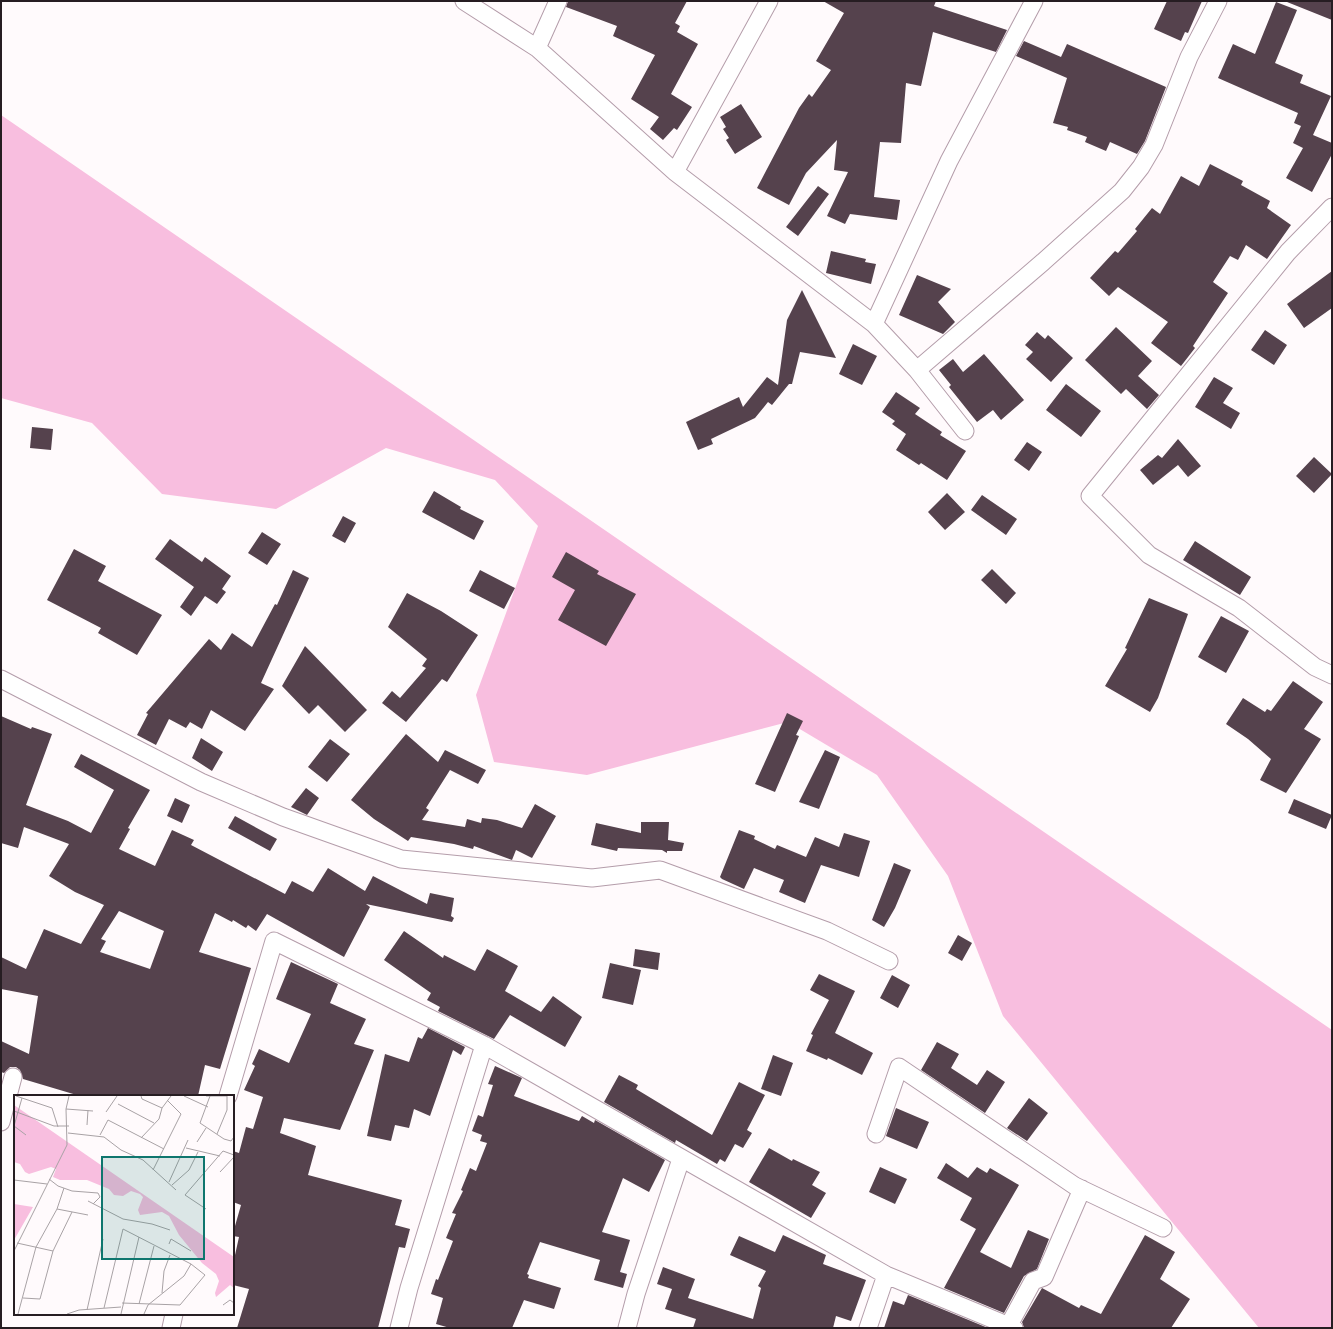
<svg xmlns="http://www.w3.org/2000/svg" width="1333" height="1329" font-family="'PT Sans',sans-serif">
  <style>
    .green { fill: #f8bedf }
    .building { fill: #55424d; fill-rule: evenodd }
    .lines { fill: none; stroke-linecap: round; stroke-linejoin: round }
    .minor-casing { stroke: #b49daa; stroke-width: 19 }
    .minor { stroke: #fff; stroke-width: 17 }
    .inset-road { fill: none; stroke: #a8a2a5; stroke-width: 1 }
    .view { fill: #0f766e; fill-opacity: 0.15; stroke: #0f766e; stroke-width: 2 }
    .inset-edge { fill: none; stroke: #261d22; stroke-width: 2 }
  </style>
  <rect width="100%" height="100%" fill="#fffafc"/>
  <path class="green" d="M 1,115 L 1332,1030 L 1332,1328 L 1259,1328 L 1003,1016 L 948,876 L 877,775 L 788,722 L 587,775 L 494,762 L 476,695 L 538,526 L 495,480 L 386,448 L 276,509 L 162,494 L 92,423 L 1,398 Z"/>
  <path class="building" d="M 568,1 L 687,1 L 675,23 L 680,26 L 677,32 L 698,44 L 671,94 L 692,107 L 677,130 L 674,128 L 663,140 L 650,129 L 659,117 L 631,99 L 655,55 L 613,36 L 617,26 L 566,7 Z
    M 823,1 L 936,1 L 934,6 L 1007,30 L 996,52 L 933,32 L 921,86 L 906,83 L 901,143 L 880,142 L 874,197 L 900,200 L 897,220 L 850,214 L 845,224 L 827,216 L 848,172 L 834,170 L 837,140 L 806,173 L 789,205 L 757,188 L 799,108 L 809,94 L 812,97 L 831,70 L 816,61 L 844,13 Z
    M 1167,1 L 1202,1 L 1188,33 L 1185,32 L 1181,41 L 1154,29 Z
    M 1287,1 L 1332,1 L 1332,20 L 1287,2 Z
    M 1276,2 L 1297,10 L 1275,63 L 1303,75 L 1300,83 L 1331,96 L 1313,135 L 1332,143 L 1332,154 L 1312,192 L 1286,178 L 1303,148 L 1293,143 L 1301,126 L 1294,123 L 1298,113 L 1218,78 L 1233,44 L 1255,54 Z
    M 1024,41 L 1061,57 L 1067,44 L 1166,87 L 1145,141 L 1137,154 L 1110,142 L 1106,151 L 1085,142 L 1087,137 L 1067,130 L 1068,127 L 1053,123 L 1067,78 L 1016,56 Z
    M 741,104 L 762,137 L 735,154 L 726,140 L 729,138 L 723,129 L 726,127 L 720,117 Z
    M 1210,164 L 1243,181 L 1241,185 L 1270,201 L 1267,208 L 1291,225 L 1267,259 L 1246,245 L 1238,260 L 1230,256 L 1213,282 L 1228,293 L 1193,346 L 1195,348 L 1181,366 L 1151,343 L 1168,322 L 1118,287 L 1109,296 L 1090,278 L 1115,251 L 1118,253 L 1137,231 L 1135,229 L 1152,208 L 1160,214 L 1181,176 L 1199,186 Z
    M 818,186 L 829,194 L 798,236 L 786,227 Z
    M 831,251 L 866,259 L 865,262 L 876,264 L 871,284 L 826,273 Z
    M 1332,271 L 1332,308 L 1304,328 L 1287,304 Z
    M 917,275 L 951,289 L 938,302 L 955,322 L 943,334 L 899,315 Z
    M 802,290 L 836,358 L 800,352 L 792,384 L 789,384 L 772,405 L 768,402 L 755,418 L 711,439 L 713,444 L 698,450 L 686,422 L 739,397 L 743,407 L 767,377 L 778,385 L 787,320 Z
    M 1116,327 L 1152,361 L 1138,376 L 1159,395 L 1147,409 L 1126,389 L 1121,394 L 1085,360 Z
    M 1265,330 L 1287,345 L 1274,365 L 1251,350 Z
    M 1037,332 L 1045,339 L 1048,335 L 1073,358 L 1051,382 L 1026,359 L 1033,352 L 1025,345 Z
    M 853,344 L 877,356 L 862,385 L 839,374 Z
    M 984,354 L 1024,400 L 1001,420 L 993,410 L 977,422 L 949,387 L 951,385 L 939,370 L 953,359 L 963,372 Z
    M 1214,377 L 1233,388 L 1223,403 L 1240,413 L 1231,429 L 1195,407 Z
    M 1066,384 L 1101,411 L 1081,437 L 1046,410 Z
    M 896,392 L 920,408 L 915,414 L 942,432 L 940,435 L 966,451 L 947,480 L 921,463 L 919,465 L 896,450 L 906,434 L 892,424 L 895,421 L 882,412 Z
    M 32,427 L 53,429 L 51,450 L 30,448 Z
    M 1178,439 L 1201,466 L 1188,477 L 1178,465 L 1153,485 L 1140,470 L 1158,455 L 1162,458 Z
    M 1027,442 L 1042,452 L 1029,471 L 1014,460 Z
    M 1314,457 L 1332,474 L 1314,493 L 1296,476 Z
    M 434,491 L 461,507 L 460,509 L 484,521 L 474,540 L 422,512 Z
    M 947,493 L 965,512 L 945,530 L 928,512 Z
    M 982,495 L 1017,519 L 1006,535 L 971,510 Z
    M 343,516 L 356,523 L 345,543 L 332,536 Z
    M 262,532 L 281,544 L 267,565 L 248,553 Z
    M 170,539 L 202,562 L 205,557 L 231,576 L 222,589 L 226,592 L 217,604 L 205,596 L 191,616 L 180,607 L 194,587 L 155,559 Z
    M 1195,541 L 1251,577 L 1240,595 L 1183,560 Z
    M 74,549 L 106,566 L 98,581 L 162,615 L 137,655 L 98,633 L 101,628 L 47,600 Z
    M 566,552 L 599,571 L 597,574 L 636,594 L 606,646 L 558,620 L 575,590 L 552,577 Z
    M 992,569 L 1016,593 L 1006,604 L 981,580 Z
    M 293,570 L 309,578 L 261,683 L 274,689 L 245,731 L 211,710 L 202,729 L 190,722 L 186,728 L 169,719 L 156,745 L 137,735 L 148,714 L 146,713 L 209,639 L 221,650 L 232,633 L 252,647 L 275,604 L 277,605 Z
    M 480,570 L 515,588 L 504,609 L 469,591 Z
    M 407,593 L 441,611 L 478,635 L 447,682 L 442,679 L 406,722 L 382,703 L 392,691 L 400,698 L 426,668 L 422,666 L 427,659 L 388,627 Z
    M 1149,598 L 1188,614 L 1158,698 L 1150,712 L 1105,686 L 1127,649 L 1125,648 Z
    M 1221,616 L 1249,631 L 1226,673 L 1198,657 Z
    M 305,646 L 367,710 L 345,732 L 318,705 L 309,714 L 282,686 Z
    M 1293,681 L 1323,702 L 1304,729 L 1321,739 L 1286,793 L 1260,780 L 1271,759 L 1248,739 L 1226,724 L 1243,698 L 1265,712 L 1267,709 L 1271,711 Z
    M 787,713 L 803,721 L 796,735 L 799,736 L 775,792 L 755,784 Z
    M 1,716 L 31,729 L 32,727 L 52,734 L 26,805 L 68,821 L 91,833 L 114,790 L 74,767 L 81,754 L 150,790 L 128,828 L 130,829 L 119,849 L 155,866 L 172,830 L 194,840 L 191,845 L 285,894 L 292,881 L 313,892 L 328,868 L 365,891 L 373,876 L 427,904 L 430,893 L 454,898 L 451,916 L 454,918 L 452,922 L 366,904 L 370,907 L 344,957 L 267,914 L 256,931 L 248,925 L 246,928 L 233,920 L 232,922 L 215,913 L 199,952 L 251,968 L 220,1069 L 205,1065 L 198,1096 L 80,1096 L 23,1079 L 20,1070 L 16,1067 L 10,1067 L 4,1073 L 1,1072 L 1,1041 L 29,1054 L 38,996 L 1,989 L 1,957 L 26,969 L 44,929 L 81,944 L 104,905 L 75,892 L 49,876 L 69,844 L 24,827 L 18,848 L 1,843 ZM 119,911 L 164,931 L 150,969 L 100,952 L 106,941 L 101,939 Z
    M 406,734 L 438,762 L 445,750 L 486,770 L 478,784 L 450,770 L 426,808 L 429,810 L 422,820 L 465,827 L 467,819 L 481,823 L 482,818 L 497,820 L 522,828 L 535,804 L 556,816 L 532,858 L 516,850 L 512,860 L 474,846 L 473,849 L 454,844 L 411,837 L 408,841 L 374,819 L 351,800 Z
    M 201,738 L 223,752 L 212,771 L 192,758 Z
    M 330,739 L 350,754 L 327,782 L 308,767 Z
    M 825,750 L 840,757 L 819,809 L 799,802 Z
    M 306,788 L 319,798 L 307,815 L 291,807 Z
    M 175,798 L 190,805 L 182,823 L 167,816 Z
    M 1294,799 L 1332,815 L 1326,829 L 1288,813 Z
    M 235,816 L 277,839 L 270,851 L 228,828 Z
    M 641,822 L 669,822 L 668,840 L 684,843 L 682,851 L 667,851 L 667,853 L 662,850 L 618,848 L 617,851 L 591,845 L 596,823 L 641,833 Z
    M 739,830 L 755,836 L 754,839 L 775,849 L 777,845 L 806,857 L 815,837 L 839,847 L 844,833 L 870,841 L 859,877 L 821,865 L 805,903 L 779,892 L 784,880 L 754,868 L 744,889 L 722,879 L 720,877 Z
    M 894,863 L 911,870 L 895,908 L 884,927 L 872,920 Z
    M 404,931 L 443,958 L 444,955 L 475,971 L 487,949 L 518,966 L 505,991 L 541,1012 L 553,996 L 582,1017 L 565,1047 L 510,1015 L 494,1039 L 438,1011 L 440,1007 L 427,1000 L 431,993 L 384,960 Z
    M 958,935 L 972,943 L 962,961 L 948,953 Z
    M 635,949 L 660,953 L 658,970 L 633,966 Z
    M 291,962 L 338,984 L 330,1003 L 366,1019 L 354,1044 L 374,1050 L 340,1130 L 284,1118 L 280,1133 L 316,1146 L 308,1175 L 402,1200 L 395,1225 L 410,1229 L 405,1248 L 399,1247 L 378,1328 L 237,1328 L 249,1289 L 233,1285 L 233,1264 L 239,1237 L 233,1236 L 233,1233 L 241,1205 L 233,1202 L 233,1151 L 239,1153 L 246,1127 L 253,1129 L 263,1097 L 244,1090 L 255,1066 L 252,1064 L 259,1049 L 289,1063 L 311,1014 L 276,999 Z
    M 610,963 L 641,970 L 633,1005 L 602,998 Z
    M 819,974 L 855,991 L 835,1033 L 873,1053 L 862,1075 L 828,1058 L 827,1060 L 806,1051 L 813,1035 L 811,1034 L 829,1000 L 810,990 Z
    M 892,975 L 910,985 L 898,1008 L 880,998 Z
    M 428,1028 L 465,1047 L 461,1055 L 453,1050 L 430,1116 L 414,1109 L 409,1128 L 395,1125 L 391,1141 L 367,1136 L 385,1054 L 409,1062 L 418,1037 L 422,1039 Z
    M 937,1042 L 959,1054 L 951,1068 L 977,1085 L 987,1070 L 1005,1082 L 985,1113 L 921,1070 Z
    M 773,1055 L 793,1063 L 781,1096 L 761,1089 Z
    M 495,1066 L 522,1078 L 514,1096 L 579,1121 L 582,1116 L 594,1123 L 595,1120 L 665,1160 L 649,1192 L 623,1178 L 602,1232 L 630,1240 L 620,1272 L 627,1274 L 623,1288 L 594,1280 L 600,1260 L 540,1242 L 527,1274 L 529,1275 L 528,1278 L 561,1288 L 554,1309 L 524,1300 L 512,1328 L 450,1328 L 436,1324 L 443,1298 L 431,1294 L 436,1279 L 438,1280 L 453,1241 L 446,1238 L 456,1214 L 452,1213 L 463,1191 L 461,1190 L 470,1168 L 476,1171 L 487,1143 L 480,1141 L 482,1135 L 472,1131 L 478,1115 L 483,1117 L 493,1085 L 488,1084 Z
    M 619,1075 L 638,1085 L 636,1089 L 712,1135 L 739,1082 L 765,1095 L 747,1130 L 752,1133 L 743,1148 L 735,1144 L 725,1162 L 720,1159 L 717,1164 L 676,1140 L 675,1143 L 604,1102 Z
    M 1029,1098 L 1048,1113 L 1027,1141 L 1007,1128 Z
    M 896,1108 L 929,1122 L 917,1149 L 886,1136 Z
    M 769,1148 L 792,1161 L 793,1159 L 820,1172 L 812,1185 L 826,1193 L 811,1218 L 749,1182 Z
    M 946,1163 L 968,1178 L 977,1167 L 987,1173 L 990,1168 L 1019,1185 L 980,1252 L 1011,1268 L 1028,1230 L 1049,1239 L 1037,1269 L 1024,1276 L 1004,1313 L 944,1288 L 976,1229 L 960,1220 L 972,1198 L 937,1178 Z
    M 880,1167 L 907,1179 L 895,1204 L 869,1192 Z
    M 783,1235 L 826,1255 L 823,1264 L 866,1280 L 851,1321 L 836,1316 L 833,1328 L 693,1328 L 696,1319 L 665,1309 L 672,1289 L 657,1284 L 663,1267 L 695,1279 L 688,1298 L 753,1319 L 761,1288 L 758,1286 L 766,1271 L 730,1255 L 739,1236 L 775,1252 Z
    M 1145,1235 L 1175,1252 L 1160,1279 L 1190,1299 L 1171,1328 L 1024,1328 L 1022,1322 L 1042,1288 L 1079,1308 L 1081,1305 L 1101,1314 Z
    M 908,1295 L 988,1328 L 884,1328 L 893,1301 L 904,1305 Z"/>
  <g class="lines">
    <g class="minor-casing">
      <path id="minor" d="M 464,1 L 537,48 L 675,172 L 874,324 L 917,370 L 965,431
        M 537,48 L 558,1
        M 675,172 L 769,1
        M 1332,207 L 1288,252 L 1090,496 L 1149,555 L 1239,608 L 1315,667 L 1332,675
        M 874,324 L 949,161 L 1034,1
        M 917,370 L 1043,262 L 1122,191 L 1141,167 L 1154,145 L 1189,57 L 1218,1
        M 1,679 L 201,782 L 283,817 L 401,859 L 592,878 L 660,870 L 827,931 L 889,961
        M 228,1096 L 274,941 L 484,1045 L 886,1275 L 1014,1328
        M 1,1122 L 13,1077
        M 876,1134 L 899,1067 L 1075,1186 L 1163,1228
        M 1009,1325 L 1033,1281 L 1044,1277 L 1082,1189
        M 171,1328 L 174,1314
        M 399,1328 L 409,1288 L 484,1045
        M 627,1328 L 636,1294 L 681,1159
        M 868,1328 L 886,1275"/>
    </g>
    <use href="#minor" class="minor"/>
  </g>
  <g transform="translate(14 1095)">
    <rect width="220" height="220" fill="#fffafc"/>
    <path d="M 0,10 L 220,162 L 220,193 L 216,190 L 202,202 L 201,198 L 205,186 L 202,179 L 188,168 L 165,140 L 155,121 L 148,117 L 126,120 L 124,115 L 129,102 L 126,99 L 117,96 L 109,101 L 100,100 L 95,94 L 73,85 L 46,85 L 39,82 L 42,74 L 37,72 L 15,79 L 11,77 L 6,69 L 0,67 ZM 0,109 L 19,112 L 0,145 Z" fill="#f8bedf"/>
    <path class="inset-road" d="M 2,1 L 38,13 L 44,32M 127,1 L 128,4 L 148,13M 170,1 L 194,12M 192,1 L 213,1M 196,1 L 186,28 L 210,44 L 217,46 L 220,42M 8,3 L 0,31 L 12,40M 104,9 L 140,28M 52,14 L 79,16M 0,16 L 40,31 L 55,31M 92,17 L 103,1M 73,30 L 74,15M 54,38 L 90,42 L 107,55 L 129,65 L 162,95M 203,39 L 213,15 L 213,1M 86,40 L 94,25 L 150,54M 127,43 L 145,24 L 148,13 L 157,1M 183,47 L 192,33M 172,53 L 206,61M 139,75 L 167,19 L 153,5M 206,77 L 220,62M 35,84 L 44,91 L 58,96 L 84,98 L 86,102 L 79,109M 0,85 L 33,89M 155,87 L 174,45M 158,90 L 175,75 L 184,57M 74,106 L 109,124 L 138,129 L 156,135M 43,114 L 74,120M 192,114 L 171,100 L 209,56 L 220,60M 3,148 L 39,156M 155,149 L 157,144 L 177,156M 0,156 L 53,50 L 52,14 L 55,1M 148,198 L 150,176 L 156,160M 9,203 L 26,204 L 39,156 L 58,117M 125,209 L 140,151M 209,210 L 216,205 L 220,208M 90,213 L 109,134 L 177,169 L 191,180 L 166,210 L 108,208M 73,215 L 89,144M 4,219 L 22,152 L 43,114 L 50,93M 53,219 L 65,215 L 107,212M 107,219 L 125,142M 130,219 L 134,210 L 170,181 L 177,169"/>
    <path class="view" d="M 88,62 L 190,62 L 190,164 L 88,164 Z"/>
    <rect width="220" height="220" class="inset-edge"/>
  </g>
  <rect width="1333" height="1329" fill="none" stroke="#261d22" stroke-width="4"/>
</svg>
